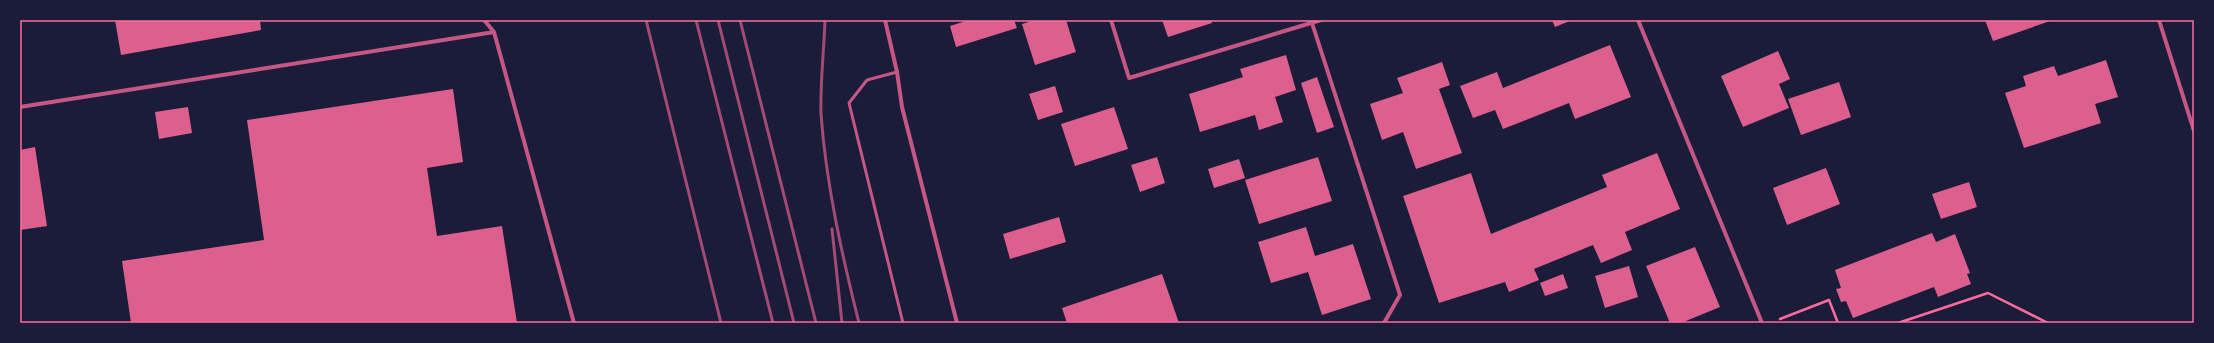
<svg xmlns="http://www.w3.org/2000/svg" width="2214" height="343" font-family="'DM Sans',sans-serif">
  <style>
    .building { fill: #dd5f8e }
    .lines { fill: none; stroke-linecap: round; stroke-linejoin: round }
    .path { stroke: #ff6b9d; stroke-width: 2.5 }
    .service { stroke: #c65784; stroke-width: 3 }
    .minor { stroke: #c65784; stroke-width: 4 }
    .rail { stroke: #a44b75; stroke-width: 3 }
    .neatline { fill: none; stroke: #ff6b9d; stroke-width: 1.5 }
  </style>
  <rect width="100%" height="100%" fill="#1b1b3a"/>
  <path class="building" d="M 115,20 L 260,20 L 261,30 L 121,55 Z
    M 969,20 L 1014,20 L 1017,28 L 956,47 L 950,26 Z
    M 1035,20 L 1066,20 L 1076,52 L 1035,65 L 1022,24 Z
    M 1162,20 L 1211,20 L 1212,23 L 1168,37 Z
    M 1552,20 L 1572,20 L 1555,27 Z
    M 1985,20 L 2053,20 L 1993,41 Z
    M 1610,45 L 1631,97 L 1575,119 L 1569,103 L 1503,129 L 1495,110 L 1473,118 L 1460,86 L 1497,72 L 1503,88 Z
    M 1778,51 L 1790,79 L 1779,84 L 1789,108 L 1743,127 L 1721,76 Z
    M 1286,55 L 1296,90 L 1275,97 L 1283,122 L 1259,130 L 1255,115 L 1200,132 L 1189,94 L 1243,77 L 1240,69 Z
    M 2106,60 L 2118,97 L 2095,104 L 2101,123 L 2024,148 L 2005,93 L 2026,86 L 2023,76 L 2054,66 L 2058,76 Z
    M 1442,62 L 1450,85 L 1439,89 L 1462,153 L 1416,169 L 1403,132 L 1382,140 L 1370,104 L 1403,93 L 1397,78 Z
    M 1317,77 L 1334,127 L 1317,133 L 1301,83 Z
    M 1839,82 L 1851,117 L 1801,135 L 1788,99 Z
    M 1055,86 L 1063,112 L 1038,120 L 1029,94 Z
    M 453,89 L 463,162 L 427,168 L 437,236 L 502,226 L 517,323 L 131,323 L 122,261 L 264,240 L 247,120 Z
    M 188,107 L 192,133 L 159,139 L 155,112 Z
    M 1114,107 L 1128,149 L 1075,166 L 1061,124 Z
    M 35,147 L 47,226 L 20,230 L 20,150 Z
    M 1657,153 L 1680,209 L 1625,232 L 1632,250 L 1601,263 L 1593,245 L 1534,269 L 1539,280 L 1509,292 L 1505,282 L 1439,303 L 1403,196 L 1471,173 L 1491,234 L 1607,187 L 1602,175 Z
    M 1157,157 L 1165,183 L 1140,192 L 1131,165 Z
    M 1318,157 L 1332,201 L 1259,224 L 1245,180 Z
    M 1239,159 L 1245,178 L 1214,188 L 1208,169 Z
    M 1826,168 L 1840,204 L 1787,225 L 1773,188 Z
    M 1969,182 L 1977,207 L 1941,219 L 1932,194 Z
    M 1059,217 L 1066,242 L 1010,259 L 1003,234 Z
    M 1306,227 L 1315,256 L 1353,244 L 1371,299 L 1322,315 L 1308,272 L 1271,283 L 1258,242 Z
    M 1932,233 L 1936,242 L 1955,234 L 1970,273 L 1967,274 L 1971,284 L 1938,297 L 1934,287 L 1853,318 L 1846,301 L 1841,302 L 1836,289 L 1841,288 L 1835,270 Z
    M 1695,247 L 1720,307 L 1681,323 L 1670,323 L 1646,266 Z
    M 1629,266 L 1638,297 L 1605,308 L 1595,276 Z
    M 1162,274 L 1179,323 L 1067,323 L 1062,308 Z
    M 1563,274 L 1568,288 L 1545,296 L 1540,283 Z"/>
  <g class="lines">
    <path class="path" d="M 1780,319 L 1829,300 L 1838,323
      M 1898,323 L 1988,293 L 2048,323"/>
    <path class="service" d="M 897,72 L 867,80 L 849,103 L 903,323"/>
    <path class="minor" d="M 484,20 L 494,32 L 574,323
      M 885,20 L 897,72 L 902,107 L 957,323
      M 1111,20 L 1129,78 L 1321,20
      M 1638,20 L 1762,323
      M 2159,20 L 2194,131
      M 1312,23 L 1400,295 L 1384,323
      M 20,107 L 494,32"/>
    <path class="rail" d="M 646,20 L 721,323
      M 696,20 L 773,323
      M 718,20 L 794,323
      M 740,20 L 816,323
      M 825,20 C 824,51 820,83 821,114 C 826,184 842,255 859,323
      M 832,229 L 842,323"/>
  </g>
  <rect width="2214" height="343" fill="none" stroke="#1b1b3a" stroke-width="42"/>
  <rect x="21" y="21" width="2172" height="301" class="neatline"/>
</svg>
